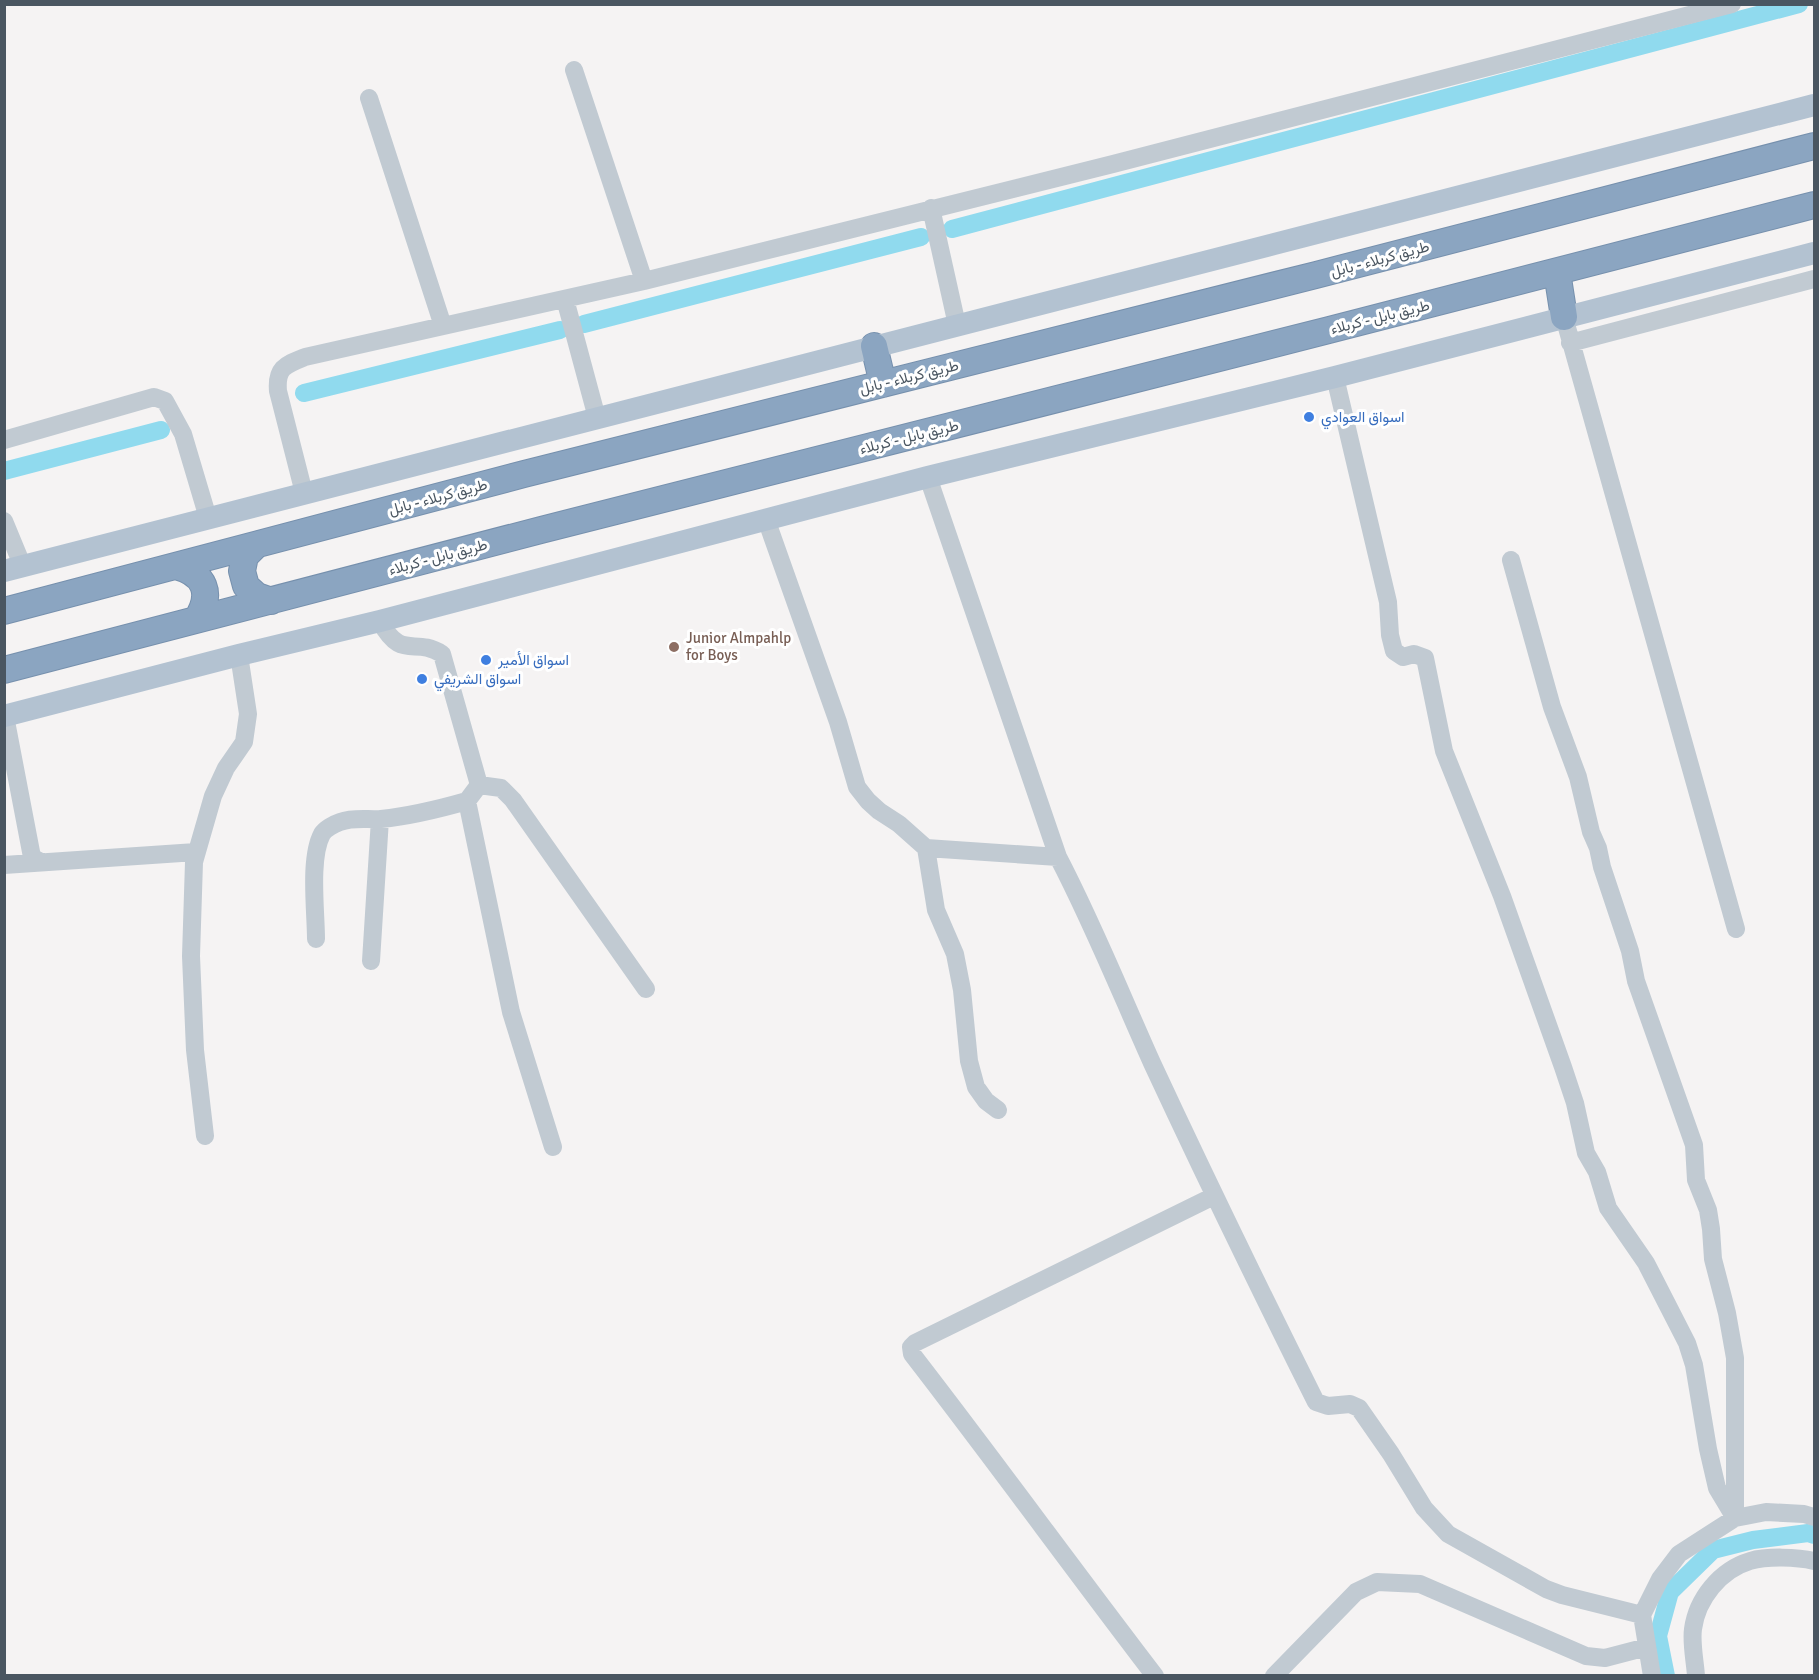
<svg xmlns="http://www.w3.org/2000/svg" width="1819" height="1680" font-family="Signika,Vazirmatn,sans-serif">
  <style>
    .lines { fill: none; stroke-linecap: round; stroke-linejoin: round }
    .canal { stroke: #90daee; stroke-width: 18 }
    .highway-casing { stroke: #7690ad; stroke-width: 28 }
    .minor { stroke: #c1cad2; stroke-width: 18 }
    .major { stroke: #b3c2d1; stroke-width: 22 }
    .highway { stroke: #8ba5c1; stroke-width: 26 }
    .shop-dot { fill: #3f7fe0; stroke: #fff; stroke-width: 2 }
    .education-dot { fill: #8d6e63; stroke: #fff; stroke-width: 2 }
    .labels { text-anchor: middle; stroke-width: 6; stroke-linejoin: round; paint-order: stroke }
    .street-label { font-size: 15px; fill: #4a5661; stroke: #fff }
    .shop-label { font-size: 15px; fill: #366cbe; stroke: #fff; text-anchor: start }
    .education-label { font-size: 15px; fill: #785e54; stroke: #fff; text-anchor: start }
  </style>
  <rect width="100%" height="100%" fill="#f5f3f3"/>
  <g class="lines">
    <path class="canal" d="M 952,229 L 1799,4
      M 584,324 L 921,237
      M 304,393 L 560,330
      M 4,471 L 161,430
      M 1666,1676 L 1658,1636 L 1670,1592 L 1713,1550 L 1753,1540 L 1808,1533 L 1814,1535"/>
    <g class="highway-casing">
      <path id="highway" d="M 1557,272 L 1564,317
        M 874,346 L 883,384
        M 256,545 L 245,556 L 242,571 L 246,586 L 257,596 L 271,601
        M 176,566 C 205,574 213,593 197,619
        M 4,611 L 524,474 L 1316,275 L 1814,146
        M 4,670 L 541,530 L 1329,330 L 1814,205"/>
    </g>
    <path class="minor" d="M 574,70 L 644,281
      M 369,98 L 443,326
      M 931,208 L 957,325
      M 565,299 L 597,418
      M 1564,317 L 1736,929
      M 1570,343 L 1814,279
      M 1335,377 L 1388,602 L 1390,635 L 1394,651 L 1403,657 L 1414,654 L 1425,658 L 1444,751 L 1502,896 L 1563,1067 L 1575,1103 L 1586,1153 L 1597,1172 L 1608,1208 L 1646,1263 L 1687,1343 L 1694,1365 L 1708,1449 L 1717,1488 L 1735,1518
      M 4,440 L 154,397 L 165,401 L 183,434 L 208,518
      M 928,477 L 1058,857 C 1093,924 1121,994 1152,1063 C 1205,1177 1260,1290 1316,1402 L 1328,1406 L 1350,1404 L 1359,1408 L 1391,1454 L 1424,1508 L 1448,1534 L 1546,1589 L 1562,1595 L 1642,1615
      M 304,493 L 278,391 C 276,368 285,365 305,357 L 644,281 L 1113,164 L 1732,4
      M 766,519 L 838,722 L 857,787 L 868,801 L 879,811 L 899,824 L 926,848 L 1058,857
      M 4,521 L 23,567
      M 1511,560 L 1552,707 L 1578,777 L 1591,832 L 1598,848 L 1602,867 L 1630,951 L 1636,981 L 1694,1145 L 1696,1180 L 1708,1210 L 1711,1229 L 1713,1259 L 1727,1313 L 1735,1358 L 1735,1517
      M 380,621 C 402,662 414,636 442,654 L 479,785
      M 5,716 L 32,857 L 41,862
      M 479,785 L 467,801 L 511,1012 L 553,1147
      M 479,785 L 501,788 L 513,800 L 646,989
      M 926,848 L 936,910 L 955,954 L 962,990 L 969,1061 L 976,1087 L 986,1101 L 998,1110
      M 4,865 L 196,852
      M 316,939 C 316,912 309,858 322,834 C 325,829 334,824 340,822 C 354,817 368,820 381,819 C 411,816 439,809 467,801
      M 371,961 L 380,819
      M 205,1136 L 195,1050 L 191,956 L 194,862 L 213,796 L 226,768 L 244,742 L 248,714 L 239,655
      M 1155,1676 C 1073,1569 994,1460 912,1354 L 911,1347 L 915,1343 L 1214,1196
      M 1274,1676 L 1356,1592 L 1377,1582 L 1420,1584 L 1586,1656 L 1605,1658 L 1647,1647
      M 1652,1676 L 1642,1615 L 1660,1579 L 1679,1554 L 1735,1518 L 1766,1512 L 1804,1514 L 1814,1517
      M 1696,1676 C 1695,1661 1691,1643 1693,1629 C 1697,1599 1720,1570 1750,1561 C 1767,1556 1797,1557 1814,1561"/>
    <path class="major" d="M 4,571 L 1814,105
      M 4,716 L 239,655 L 380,621 L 928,477 L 1335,377 L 1814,253"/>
    <use href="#highway" class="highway"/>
  </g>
  <g class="shop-dot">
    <circle cx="1309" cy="417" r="6"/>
    <circle cx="486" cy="660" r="6"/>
    <circle cx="422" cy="679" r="6"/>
  </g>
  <circle class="education-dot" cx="674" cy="647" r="6"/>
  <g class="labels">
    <g class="street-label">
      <text transform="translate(1380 259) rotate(-15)" y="5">طريق كربلاء - بابل</text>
      <text transform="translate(1380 317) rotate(-14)" y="5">طريق بابل - كربلاء</text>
      <text transform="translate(909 377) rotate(-14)" y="5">طريق كربلاء - بابل</text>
      <text transform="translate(909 437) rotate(-14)" y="5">طريق بابل - كربلاء</text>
      <text transform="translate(438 497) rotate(-15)" y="5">طريق كربلاء - بابل</text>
      <text transform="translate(438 557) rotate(-15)" y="5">طريق بابل - كربلاء</text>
    </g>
    <g class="shop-label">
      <text x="1321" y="422">اسواق العوادي</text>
      <text x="498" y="665">اسواق الأمير</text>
      <text x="434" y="684">اسواق الشريفي</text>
    </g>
    <g class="education-label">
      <text x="686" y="643">Junior Almpahlp<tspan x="686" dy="17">for Boys</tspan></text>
    </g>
  </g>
  <rect width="1819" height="1680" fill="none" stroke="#4a5661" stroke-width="12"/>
</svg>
